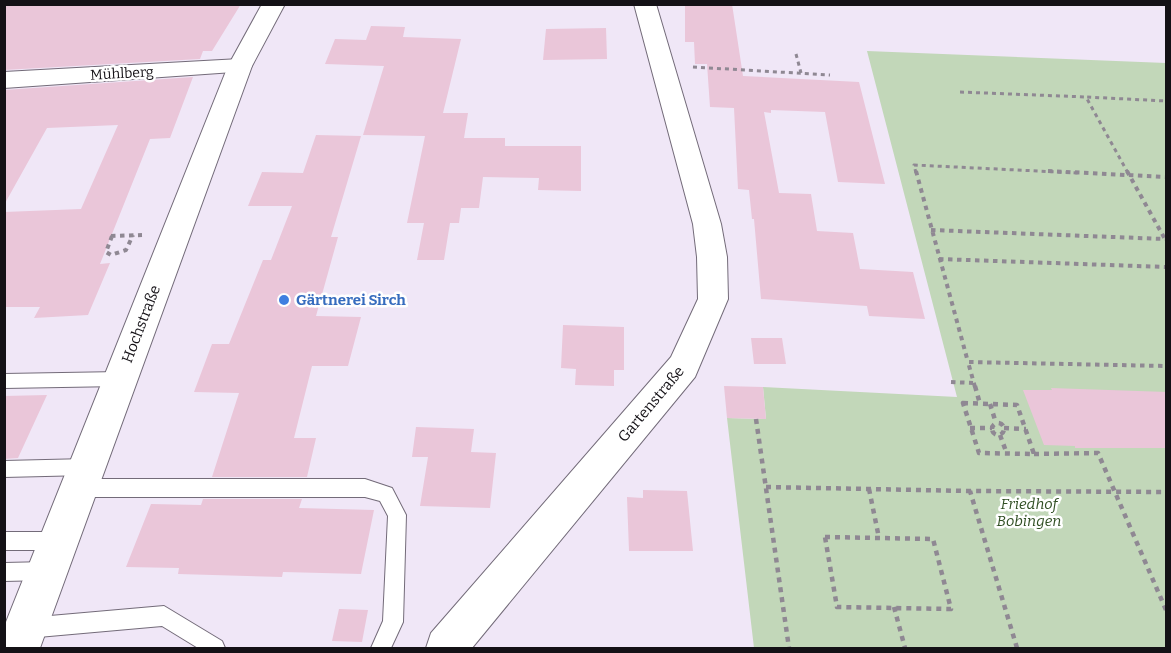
<svg xmlns="http://www.w3.org/2000/svg" width="1171" height="653" font-family="Bitter,serif">
  <style>
    .green { fill: #c2d7b9 }
    .building { fill: #eac6d9 }
    .lines { fill: none; stroke-linecap: round; stroke-linejoin: round }
    .service-casing { stroke: #736b79; stroke-width: 2 }
    .minor-casing { stroke: #736b79; stroke-width: 2 }
    .tertiary-casing { stroke: #736b79; stroke-width: 2 }
    .path-far2 { stroke: #8f8893; stroke-width: 3; stroke-dasharray: 4 4; stroke-linecap: butt }
    .path-far1 { stroke: #8f8893; stroke-width: 4; stroke-dasharray: 4.5 4.5; stroke-linecap: butt }
    .path { stroke: #8f8893; stroke-width: 4.5; stroke-dasharray: 5 5; stroke-linecap: butt }
    .service { fill: #fff; fill-rule: evenodd }
    .minor { fill: #fff; fill-rule: evenodd }
    .tertiary { fill: #fff; fill-rule: evenodd }
    .shop-dot { fill: #3f7fe0; stroke: #fff; stroke-width: 2 }
    .labels { text-anchor: middle; stroke-width: 5; stroke-linejoin: round; paint-order: stroke }
    .far-street-label { font-size: 14px; fill: #141116; stroke: #fff }
    .shop-label { font-size: 15px; font-weight: bold; fill: #366cbe; stroke: #fff; text-anchor: start }
    .street-label { font-size: 15px; fill: #141116; stroke: #fff }
    .park-label { font-size: 15px; font-style: italic; fill: #314f24; stroke: #fff }
  </style>
  <rect width="100%" height="100%" fill="#f0e7f7"/>
  <path class="green" d="M 867,51 L 1166,63 L 1166,648 L 754,648 L 727,418 L 766,419 L 763,387 L 957,397 Z"/>
  <path class="building" d="M 4,4 L 241,4 L 212,51 L 203,51 L 200,59 L 4,70 Z
    M 685,4 L 732,4 L 743,76 L 859,82 L 885,184 L 838,182 L 825,112 L 771,110 L 771,113 L 764,112 L 779,193 L 811,194 L 817,231 L 853,233 L 860,269 L 913,272 L 925,319 L 869,316 L 867,306 L 761,299 L 754,219 L 752,219 L 749,190 L 738,189 L 734,108 L 710,107 L 707,64 L 695,64 L 694,42 L 685,42 Z
    M 371,26 L 405,27 L 403,37 L 461,39 L 443,113 L 468,113 L 464,138 L 505,138 L 505,146 L 581,146 L 581,191 L 538,190 L 539,178 L 483,177 L 479,208 L 461,208 L 459,223 L 450,223 L 444,260 L 417,260 L 424,223 L 407,223 L 425,136 L 363,135 L 384,66 L 325,64 L 335,39 L 366,40 Z
    M 606,28 L 607,59 L 543,60 L 546,29 Z
    M 193,77 L 170,138 L 150,139 L 100,264 L 110,263 L 88,315 L 34,318 L 40,307 L 4,307 L 4,212 L 81,209 L 118,125 L 47,128 L 4,205 L 4,90 Z
    M 316,135 L 361,136 L 331,237 L 338,237 L 316,316 L 361,317 L 348,366 L 312,366 L 294,438 L 316,438 L 307,477 L 212,477 L 239,393 L 194,392 L 212,344 L 229,344 L 263,260 L 271,260 L 292,206 L 248,206 L 262,172 L 303,173 Z
    M 563,325 L 624,327 L 624,370 L 614,370 L 614,386 L 575,385 L 576,369 L 561,368 Z
    M 751,338 L 782,338 L 786,364 L 754,364 Z
    M 724,386 L 763,387 L 766,419 L 727,418 Z
    M 1051,388 L 1167,392 L 1167,448 L 1075,448 L 1075,446 L 1044,445 L 1023,390 L 1052,390 Z
    M 47,395 L 18,458 L 4,459 L 4,396 Z
    M 416,427 L 474,429 L 471,452 L 496,453 L 490,508 L 420,506 L 428,457 L 412,457 Z
    M 643,490 L 687,491 L 693,551 L 629,551 L 627,497 L 643,498 Z
    M 203,499 L 302,499 L 299,508 L 374,510 L 361,574 L 283,572 L 282,577 L 178,574 L 179,568 L 126,567 L 151,504 L 201,505 Z
    M 339,609 L 368,610 L 362,642 L 332,641 Z"/>
  <g class="lines">
    <g class="service-casing">
      <path id="service" d="M 120,372 L 126,374 L 128,379 L 126,384 L 120,386 L 4,388 L 4,374 Z
        M 87,459 L 93,461 L 96,467 L 93,473 L 87,475 L 4,477 L 4,461 Z
        M 80,479 L 365,479 L 392,488 L 406,515 L 403,622 L 391,648 L 371,648 L 383,621 L 388,516 L 380,501 L 365,497 L 80,497 L 74,494 L 71,488 L 74,482 Z
        M 4,532 L 59,532 L 65,535 L 68,541 L 65,547 L 59,550 L 4,550 Z
        M 47,562 L 54,564 L 56,571 L 54,578 L 47,580 L 4,581 L 4,563 Z
        M 164,606 L 222,641 L 225,648 L 198,648 L 162,626 L 27,638 L 20,635 L 17,628 L 20,621 L 27,618 Z"/>
    </g>
    <g class="minor-casing">
      <path id="minor" d="M 634,4 L 656,4 L 721,224 L 727,257 L 728,299 L 695,377 L 472,648 L 426,648 L 431,633 L 671,357 L 698,299 L 697,257 L 693,224 Z
        M 240,59 L 248,61 L 252,66 L 248,71 L 4,88 L 4,72 Z"/>
    </g>
    <g class="tertiary-casing">
      <path id="tertiary" d="M 262,4 L 285,4 L 252,66 L 40,648 L 4,648 L 4,627 L 228,66 Z"/>
    </g>
    <path class="path-far2" d="M 796,54 L 801,73
      M 693,67 L 830,75
      M 960,92 L 1086,97
      M 916,173 L 914,165 L 1079,173
      M 1128,173 L 1086,97 L 1166,101"/>
    <path class="path-far1" d="M 916,171 L 968,362
      M 1048,171 L 1166,177
      M 1127,171 L 1166,241
      M 931,230 L 1165,239
      M 111,236 L 142,235
      M 112,236 L 106,252 L 111,255 L 126,250 L 133,235
      M 939,259 L 1166,267
      M 951,382 L 973,383
      M 975,387 L 968,362 L 1166,366"/>
    <path class="path" d="M 975,386 L 980,404
      M 963,403 L 1017,405 L 1034,454 L 979,453 Z
      M 990,404 L 996,423
      M 756,419 L 789,648
      M992 429a6 6 0 1 1 12 0a6 6 0 1 1-12 0Z
      M 970,428 L 992,428
      M 1004,428 L 1026,429
      M 1000,435 L 1007,454
      M 1034,454 L 1098,453 L 1166,610
      M 766,487 L 970,491
      M 869,489 L 879,538
      M 825,537 L 933,539 L 951,609 L 837,607 Z
      M 894,607 L 905,648
      M 1017,648 L 970,491 L 1166,492"/>
    <use href="#service" class="service"/>
    <use href="#minor" class="minor"/>
    <use href="#tertiary" class="tertiary"/>
  </g>
  <circle class="shop-dot" cx="284" cy="300" r="6"/>
  <g class="labels">
    <g class="far-street-label">
      <text transform="translate(122 73) rotate(-3)" y="5">Mühlberg</text>
    </g>
    <g class="shop-label">
      <text x="296" y="305">Gärtnerei Sirch</text>
    </g>
    <g class="street-label">
      <text transform="translate(141 324) rotate(-69)" y="5">Hochstraße</text>
      <text transform="translate(651 404) rotate(-50)" y="5">Gartenstraße</text>
    </g>
    <g class="park-label">
      <text x="1029" y="509">Friedhof<tspan x="1029" dy="17">Bobingen</tspan></text>
    </g>
  </g>
  <rect width="1171" height="653" fill="none" stroke="#141116" stroke-width="12"/>
</svg>
